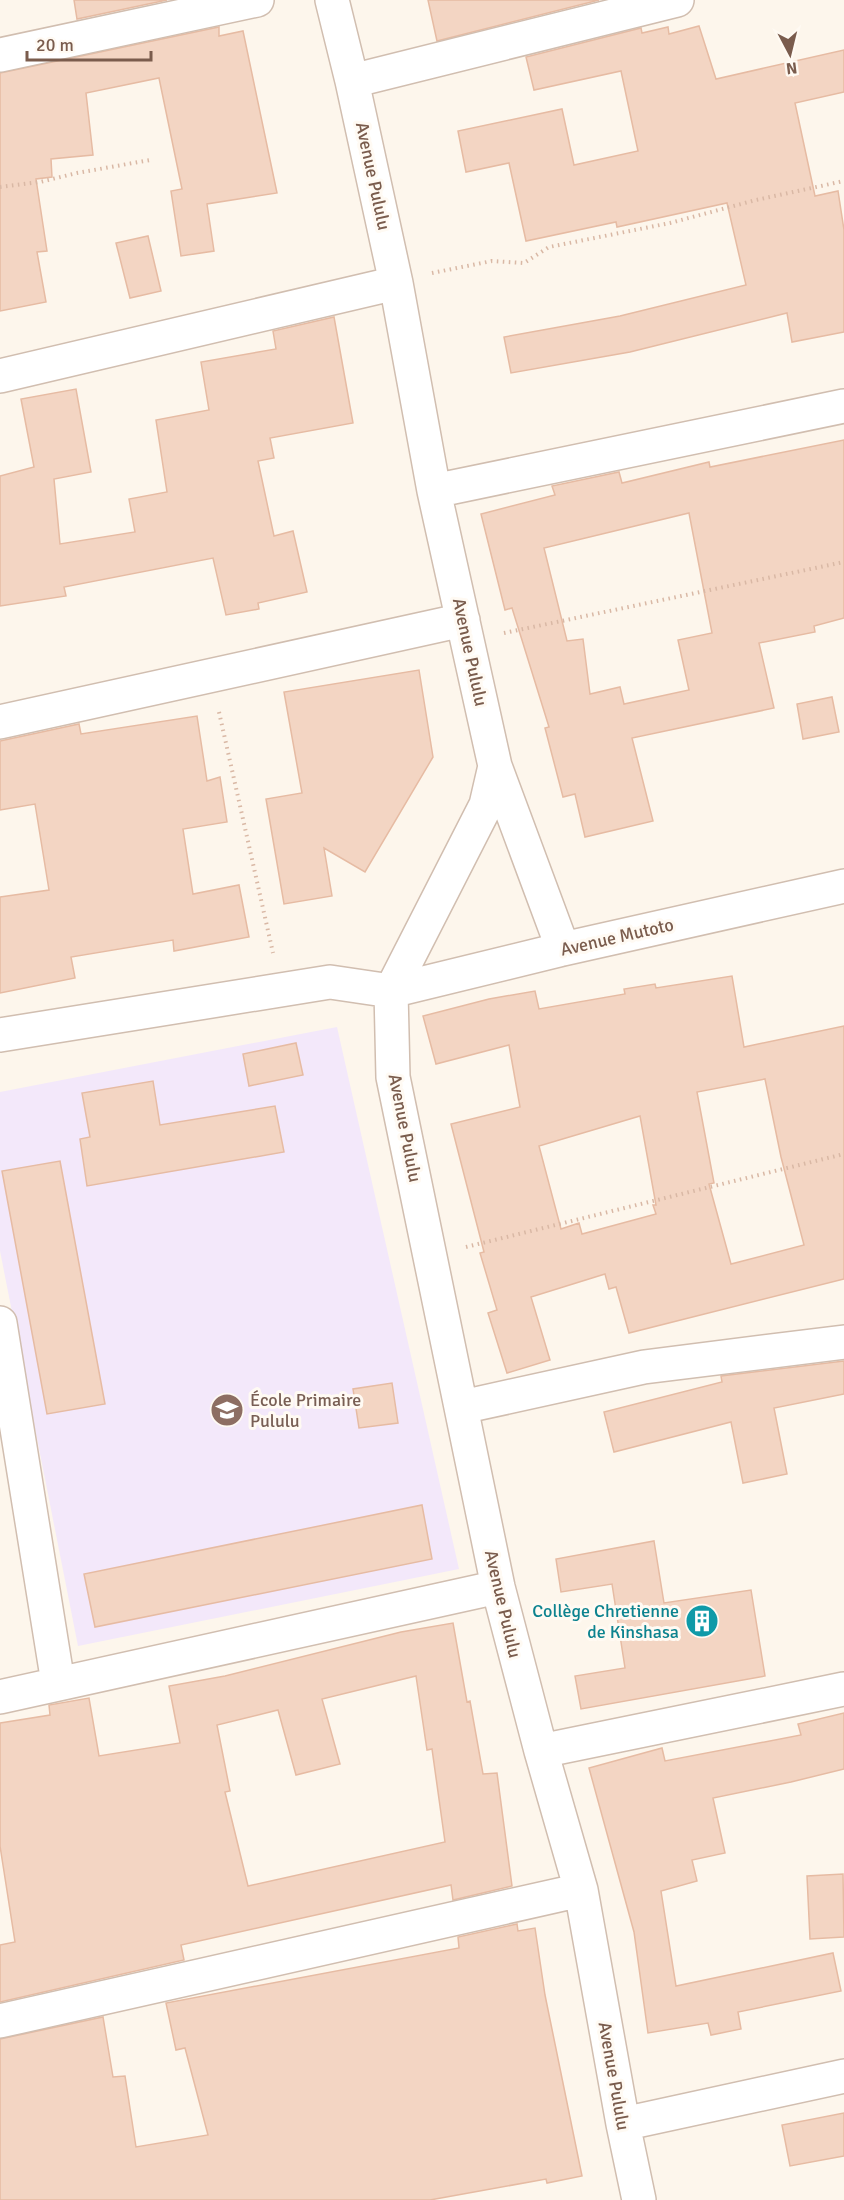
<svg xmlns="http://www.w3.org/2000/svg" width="844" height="2200" font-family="Signika,sans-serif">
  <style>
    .education { fill: #f3e8fa }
    .building { fill: #f3d5c3; stroke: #e6bba3; stroke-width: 1.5; fill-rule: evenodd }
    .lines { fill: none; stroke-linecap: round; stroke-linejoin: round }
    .minor-casing { stroke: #d1beb0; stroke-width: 36 }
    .path { stroke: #d9b8a5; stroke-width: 4; stroke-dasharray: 1.5 4.5; stroke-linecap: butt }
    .minor { stroke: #fff; stroke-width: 33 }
    .labels { text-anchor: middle; stroke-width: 6; stroke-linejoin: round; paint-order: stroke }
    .street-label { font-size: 18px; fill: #7a5c4d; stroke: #fffaf3 }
    .education-label { font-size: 18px; fill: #785e54; stroke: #fffaf3; text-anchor: start }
    .culture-label { font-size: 18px; fill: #0d838f; stroke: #fffaf3; text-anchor: end }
  </style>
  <rect width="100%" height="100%" fill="#fdf6ec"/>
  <path class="education" d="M 337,1027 L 459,1569 L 78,1646 L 0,1251 L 0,1092 Z"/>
  <path class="building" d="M 74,0 L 167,0 L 77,19 Z
    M 428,0 L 599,0 L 437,41 Z
    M 699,26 L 716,79 L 844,50 L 844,92 L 795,103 L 815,196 L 838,191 L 844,230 L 844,332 L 792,342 L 787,313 L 630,352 L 511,373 L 504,337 L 620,316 L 746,285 L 727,203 L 617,227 L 616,222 L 526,241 L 509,163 L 466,172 L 458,131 L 562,109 L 574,165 L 638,151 L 621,71 L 534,90 L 526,57 L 641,28 L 642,33 L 668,27 L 669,34 Z
    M 219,27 L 219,36 L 243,31 L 277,193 L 207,204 L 214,251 L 181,256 L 171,191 L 182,189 L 159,78 L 86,93 L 93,155 L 51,159 L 52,177 L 36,179 L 47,251 L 37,252 L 46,302 L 0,311 L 0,73 Z
    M 148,236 L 161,291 L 130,298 L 116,243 Z
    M 334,317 L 353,423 L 270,438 L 274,458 L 258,461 L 274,536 L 293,531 L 307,592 L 258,603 L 259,609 L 226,615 L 213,558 L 64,587 L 66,596 L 0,606 L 0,476 L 34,467 L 21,399 L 76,389 L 91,472 L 54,479 L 60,544 L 135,532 L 129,499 L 167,492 L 156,420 L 209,410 L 201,362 L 276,349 L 273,331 Z
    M 844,440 L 844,618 L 814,626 L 815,632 L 759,643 L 774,708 L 632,738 L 653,821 L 585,837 L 575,794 L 563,797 L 545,728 L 549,727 L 512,608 L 505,610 L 481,514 L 555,495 L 552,486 L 619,472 L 622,483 L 709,462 L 710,467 ZM 689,513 L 712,633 L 678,640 L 689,690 L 624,704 L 620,687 L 590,694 L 583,639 L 567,641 L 544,548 Z
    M 419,670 L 433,757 L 365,872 L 324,848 L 332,896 L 284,904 L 266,799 L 302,793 L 284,692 Z
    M 832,697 L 839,732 L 803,739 L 797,704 Z
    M 197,716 L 207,781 L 220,777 L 227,822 L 183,829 L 193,894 L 239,885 L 249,937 L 174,951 L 173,940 L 71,957 L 75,978 L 0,993 L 0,897 L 49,890 L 35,804 L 0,810 L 0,741 L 79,724 L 81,734 Z
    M 732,976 L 744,1047 L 844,1026 L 844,1279 L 629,1333 L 616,1287 L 609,1289 L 605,1274 L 531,1297 L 550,1360 L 507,1373 L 488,1313 L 497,1310 L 480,1253 L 484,1252 L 451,1124 L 520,1107 L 509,1045 L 436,1064 L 423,1016 L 489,999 L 535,991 L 539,1009 L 625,994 L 624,989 L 655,984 L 656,988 ZM 765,1079 L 781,1157 L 804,1245 L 731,1264 L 709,1184 L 714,1183 L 697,1092 ZM 640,1116 L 656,1205 L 653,1205 L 656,1214 L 582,1234 L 579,1223 L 561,1229 L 539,1146 Z
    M 296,1043 L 303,1075 L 249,1086 L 243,1054 Z
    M 153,1081 L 160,1125 L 275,1106 L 284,1152 L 87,1186 L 80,1139 L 90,1137 L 82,1093 Z
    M 60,1161 L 105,1404 L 47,1414 L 2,1171 Z
    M 844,1361 L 844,1394 L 774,1408 L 787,1474 L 743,1483 L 731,1422 L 614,1452 L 604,1412 L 722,1382 L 721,1376 Z
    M 392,1383 L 398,1423 L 359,1428 L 353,1389 Z
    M 422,1505 L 432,1559 L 95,1627 L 84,1574 Z
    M 654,1541 L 664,1603 L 751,1590 L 765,1676 L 581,1709 L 575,1676 L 625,1668 L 612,1584 L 561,1592 L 556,1559 Z
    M 453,1623 L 467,1702 L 470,1701 L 483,1774 L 497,1773 L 512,1886 L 453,1900 L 451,1885 L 181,1945 L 184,1960 L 0,2002 L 0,1945 L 15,1942 L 0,1846 L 0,1723 L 50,1715 L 49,1705 L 89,1698 L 99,1756 L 180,1743 L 169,1686 L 225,1676 L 401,1632 ZM 416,1676 L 427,1750 L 432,1749 L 445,1842 L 248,1886 L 225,1792 L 230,1791 L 217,1725 L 278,1710 L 296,1775 L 340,1764 L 322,1699 Z
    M 844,1713 L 844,1769 L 791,1782 L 713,1798 L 725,1853 L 692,1860 L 697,1881 L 661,1891 L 676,1986 L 833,1953 L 841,1991 L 738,2012 L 741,2029 L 711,2035 L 708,2023 L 648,2033 L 634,1932 L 589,1768 L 662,1748 L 665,1761 L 801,1735 L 798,1724 Z
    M 843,1874 L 844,1937 L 810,1939 L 807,1876 Z
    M 517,1924 L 518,1931 L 535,1928 L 545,1995 L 582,2176 L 547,2183 L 546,2179 L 430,2200 L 0,2200 L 0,2039 L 103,2017 L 113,2077 L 125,2076 L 136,2147 L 208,2135 L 185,2048 L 176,2050 L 166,2003 L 459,1948 L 458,1937 Z
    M 844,2113 L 844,2156 L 790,2166 L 782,2125 Z"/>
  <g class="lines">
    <g class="minor-casing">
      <path id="minor" d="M 332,0 L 352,81 L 396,283 L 434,491 L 495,766 L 486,805 L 391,991 L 393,1077 L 498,1587 L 541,1751 L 581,1890 L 623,2124 L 639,2200
        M 0,55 L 257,0
        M 352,81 L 677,0
        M 0,376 L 396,283
        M 434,491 L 844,406
        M 0,722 L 463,620
        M 495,766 L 563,949
        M 0,1035 L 330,982 L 391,991 L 563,949 L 844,886
        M 0,1323 L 58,1683
        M 462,1407 L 644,1367 L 844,1342
        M 0,1697 L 498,1587
        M 541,1751 L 844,1689
        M 0,2021 L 581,1890
        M 623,2124 L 844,2076"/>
    </g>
    <path class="path" d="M 0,187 L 40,182 L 77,173 L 150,160
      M 432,273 L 492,261 L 524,263 L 549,247 L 670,223 L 756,200 L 844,181
      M 504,633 L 844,562
      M 219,712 L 273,953
      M 466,1247 L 844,1154"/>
    <use href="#minor" class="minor"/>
  </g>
  <defs>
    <g id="school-disc" transform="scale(1.725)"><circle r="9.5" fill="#8d6e63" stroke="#fffaf3"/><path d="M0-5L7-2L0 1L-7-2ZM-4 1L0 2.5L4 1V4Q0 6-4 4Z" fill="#fff"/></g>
    <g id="building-disc" transform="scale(1.725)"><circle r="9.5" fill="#0f9aa8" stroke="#fffaf3"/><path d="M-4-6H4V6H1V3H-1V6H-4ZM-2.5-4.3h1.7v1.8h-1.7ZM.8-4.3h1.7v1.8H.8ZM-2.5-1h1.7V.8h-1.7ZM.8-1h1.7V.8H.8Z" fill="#fff"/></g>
  </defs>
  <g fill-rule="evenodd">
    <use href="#school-disc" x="227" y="1410"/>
    <use href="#building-disc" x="702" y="1621"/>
  </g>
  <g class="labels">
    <g class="street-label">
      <text transform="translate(373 176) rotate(78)" y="6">Avenue Pululu</text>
      <text transform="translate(470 652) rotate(78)" y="6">Avenue Pululu</text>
      <text transform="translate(617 937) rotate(-13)" y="6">Avenue Mutoto</text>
      <text transform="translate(405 1128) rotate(79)" y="6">Avenue Pululu</text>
      <text transform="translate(503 1604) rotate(77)" y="6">Avenue Pululu</text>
      <text transform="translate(614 2076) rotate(80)" y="6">Avenue Pululu</text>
    </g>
    <g class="education-label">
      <text x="250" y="1406">École Primaire<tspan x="250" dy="21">Pululu</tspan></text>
    </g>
    <g class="culture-label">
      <text x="679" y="1617">Collège Chretienne<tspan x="679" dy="21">de Kinshasa</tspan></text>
    </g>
  </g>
  <g transform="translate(790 54) rotate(173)" stroke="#fffaf3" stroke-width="4.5" paint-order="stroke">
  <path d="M0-4.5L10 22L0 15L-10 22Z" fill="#7a5c4d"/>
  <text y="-9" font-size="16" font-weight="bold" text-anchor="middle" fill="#7a5c4d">N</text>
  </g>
  <path d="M27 51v9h124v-9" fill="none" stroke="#7a5c4d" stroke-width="3"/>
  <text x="36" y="51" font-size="18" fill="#7a5c4d" stroke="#fffaf3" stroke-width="4.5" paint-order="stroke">20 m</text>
</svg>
